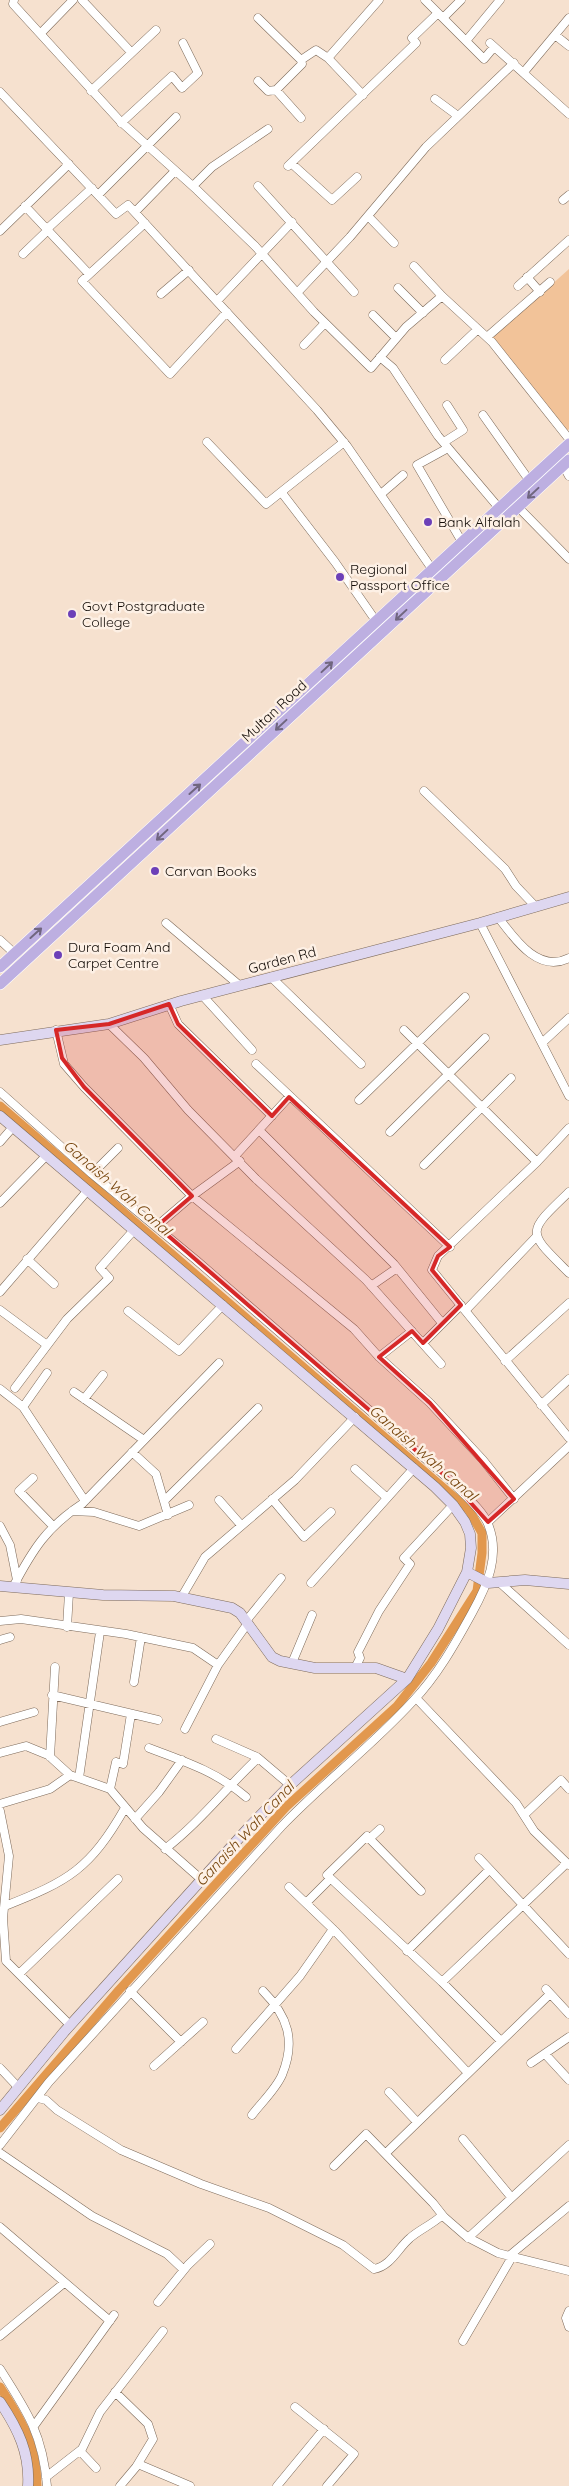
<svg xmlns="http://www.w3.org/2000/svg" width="569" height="2486" font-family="Quicksand,sans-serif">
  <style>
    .green { fill: #f2c399 }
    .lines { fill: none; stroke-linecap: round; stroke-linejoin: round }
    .canal { stroke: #e2984e; stroke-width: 9 }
    .street-casing { stroke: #7e6b5b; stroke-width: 9 }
    .secondary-casing { stroke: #7e6b5b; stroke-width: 11 }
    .primary-casing { stroke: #fff; stroke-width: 12 }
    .street { stroke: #fff; stroke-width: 8 }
    .secondary { stroke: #ded7f0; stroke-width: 10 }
    .primary { stroke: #bdafe1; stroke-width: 11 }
    .oneway { stroke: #70667f }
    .marked { fill: #d62828; fill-opacity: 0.2; stroke: #d62828; stroke-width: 4; stroke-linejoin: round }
    .poi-dot { fill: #6c40b8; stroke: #fdf0e5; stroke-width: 2 }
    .labels { text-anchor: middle; stroke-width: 5; stroke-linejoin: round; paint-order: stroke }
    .poi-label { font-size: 14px; fill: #130c07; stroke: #fdf0e5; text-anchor: start }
    .street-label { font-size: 14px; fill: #130c07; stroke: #fdf0e5 }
    .water-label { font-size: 15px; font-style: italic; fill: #77460e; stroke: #fdf0e5 }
  </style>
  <rect width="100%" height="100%" fill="#f6e1cf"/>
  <path class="green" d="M 569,269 L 569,429 L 567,431 L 492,338 Z"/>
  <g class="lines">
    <path class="canal" d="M 0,1106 L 469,1510 L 482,1533 L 482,1553 L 477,1591 L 431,1663 L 397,1706 L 286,1807 L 119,1990 L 0,2128
      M 0,2387 C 21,2419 37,2446 37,2486"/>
    <g class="street-casing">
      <path id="street" d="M 14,0 L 13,4 L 120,121 L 197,190 L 255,246 L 314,312 L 371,368 L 406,327 L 442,296
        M 82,0 L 131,52
        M 425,0 L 484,59 L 494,47
        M 258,18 L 301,60
        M 443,18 L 461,0
        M 41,33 L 73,0
        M 555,35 L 569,46
        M 466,41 L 500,0
        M 490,43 L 569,114
        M 328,58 L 379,0
        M 524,72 L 569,18
        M 258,81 L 268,91 L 276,90 L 301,118
        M 276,90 L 302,64 L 301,60 L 316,50 L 328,58 L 363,95
        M 91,91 L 156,30
        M 0,92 L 116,214 L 128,205 L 317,410 L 347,446 L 432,569
        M 435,99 L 458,116
        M 121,123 L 172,76 L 182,88 L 198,73 L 183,43
        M 291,163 L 332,200 L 357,177
        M 288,166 L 416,43 L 412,38 L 438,13
        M 193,186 L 212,167 L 268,129
        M 258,186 L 354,292
        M 98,195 L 176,117
        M 563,200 L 569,195
        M 25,206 L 89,274
        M 135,212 L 175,171
        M 368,216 L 394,243
        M 145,223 L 82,281 L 170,374 L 227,312
        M 47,229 L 92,188
        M 0,231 L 69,164
        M 23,254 L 48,230
        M 414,266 L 442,296 L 492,342 L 569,439
        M 527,277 L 540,292
        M 518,286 L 569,240
        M 398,288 L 423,313
        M 297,293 L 350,237 L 426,147 L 514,63
        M 161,294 L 189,270
        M 217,301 L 292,222
        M 373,315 L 396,338
        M 487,337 L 550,282
        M 304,345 L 325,323
        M 380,357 L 393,368 L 438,436 L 499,508
        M 445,360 L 478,329
        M 483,415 L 529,480
        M 207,442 L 266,504 L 344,442
        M 444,442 L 463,430 L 447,405
        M 448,448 L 417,465 L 462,542
        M 563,465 L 569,476
        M 282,493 L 335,562 L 376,621
        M 381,494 L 403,475
        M 518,507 L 569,559
        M 424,791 L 505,869 L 516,886 L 536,907
        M 498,917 C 514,938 538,974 569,958
        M 166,923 L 239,985
        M 480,923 L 569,1096
        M 0,940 L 14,953
        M 271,977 L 361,1064
        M 202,995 L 252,1050
        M 169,1004 L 178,1024 L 272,1116
        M 109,1024 L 144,1058 L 188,1110 L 256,1179 L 366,1280 L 441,1364
        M 56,1030 L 64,1064 L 84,1087 L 192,1196 L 354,1329 L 379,1357 L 430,1403 L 483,1460 L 514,1499
        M 404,1030 L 537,1162
        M 543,1042 L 569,1018
        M 256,1064 L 450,1247
        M 0,1092 L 92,1174 L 196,1260 L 451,1481 C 461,1492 483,1510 488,1524 C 501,1555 487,1586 472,1613 C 455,1644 437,1676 413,1701 C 372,1746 323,1783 281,1827 L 49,2082 L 0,2145
        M 359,1100 L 465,997
        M 569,1128 L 537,1162 L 438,1256 L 432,1270 L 569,1438
        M 259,1130 L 394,1264 L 442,1323
        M 390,1132 L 485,1038
        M 0,1142 L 13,1127
        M 235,1156 L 289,1097
        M 424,1165 L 511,1078
        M 92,1174 L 118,1148
        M 569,1192 C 525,1234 527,1231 569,1273
        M 0,1203 L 47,1155
        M 157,1226 L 192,1196 L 240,1161
        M 27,1259 L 54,1284
        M 371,1286 L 397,1268
        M 0,1292 L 88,1190
        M 0,1310 L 47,1345
        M 466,1310 L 536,1237
        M 128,1311 L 179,1351 L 223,1305
        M 423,1343 L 461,1305
        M 379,1357 L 412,1331
        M 505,1361 L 569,1303
        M 15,1388 L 67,1319 L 109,1278 L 100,1268 L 134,1230
        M 0,1389 L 23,1407 L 85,1501
        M 74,1392 L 144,1440
        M 84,1399 L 103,1375
        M 541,1405 L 569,1379
        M 23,1407 L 47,1373
        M 132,1452 L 156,1474 L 168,1515
        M 355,1469 L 386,1497
        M 33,1478 L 19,1491 L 53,1526
        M 272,1499 L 304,1537 L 331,1512
        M 165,1500 L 258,1408
        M 219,1500 L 241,1525
        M 72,1511 L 94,1512 L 139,1526 L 189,1505
        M 488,1522 L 569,1446
        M 0,1526 L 10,1545 L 17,1580
        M 499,1582 L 569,1645
        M 311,1583 L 414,1468
        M 13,1587 C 33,1549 47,1527 82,1504 L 219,1363
        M 181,1598 L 205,1557 L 295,1480 L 355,1417
        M 0,1621 L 21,1619 L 126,1634 L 193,1648 L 218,1665
        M 246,1621 L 281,1578
        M 67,1627 L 69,1593
        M 0,1640 L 10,1637
        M 292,1663 L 312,1615
        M 355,1668 L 360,1658 L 358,1652 L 379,1611 L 410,1564 L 404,1558 L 453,1505
        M 134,1682 L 141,1637
        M 52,1695 L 158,1720
        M 416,1698 L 516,1803 L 534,1831 L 569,1865
        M 0,1722 L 34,1712
        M 185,1729 L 218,1665 L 248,1623
        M 216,1739 L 257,1757 L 290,1785
        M 149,1748 C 184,1761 217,1772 246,1797
        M 0,1753 L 26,1746 L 48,1755 L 70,1775 L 110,1789 L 143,1828 L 202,1880
        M 50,1757 L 55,1667
        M 79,1778 L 100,1632
        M 110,1789 L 116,1762 L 123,1764 L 131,1714
        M 0,1804 L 50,1789 L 70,1775
        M 0,1811 L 9,1856 L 3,1918 L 6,1961 L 70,2025
        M 524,1815 L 561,1780 L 569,1789
        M 135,1819 L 159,1792 L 182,1760
        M 369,1839 L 380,1829
        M 165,1849 C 200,1822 226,1788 258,1758
        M 479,1858 L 569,1954
        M 289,1887 L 336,1932 L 468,2073
        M 421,1891 L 367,1836 L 327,1875 L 442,1982 L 501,2041
        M 306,1903 L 330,1879
        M 5,1906 C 69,1881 90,1869 125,1808
        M 407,1951 L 489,1870
        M 19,1974 L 118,1879
        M 442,1982 L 567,1863
        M 546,1989 L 569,2014
        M 130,1991 L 181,2042
        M 236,2049 L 300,1976 L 333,1929
        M 545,2054 L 569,2080
        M 531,2063 L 569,2037
        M 154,2066 L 203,2022
        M 0,2068 L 18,2087
        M 389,2092 L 417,2122
        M 38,2098 L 46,2100 L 57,2110 L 121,2150 L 201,2184 L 269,2208 L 343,2245 L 374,2269 C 391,2266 398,2248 410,2238 C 419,2230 431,2225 440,2217 L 444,2217
        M 252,2115 C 261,2103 276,2089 282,2075 C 296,2041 288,2016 263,1991
        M 463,2139 L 511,2197
        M 0,2153 L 92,2216 L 167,2254 L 184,2270
        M 386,2153 L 550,1994
        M 334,2166 L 366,2134 L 433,2203 L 444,2217 L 467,2237 L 498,2253 L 569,2271
        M 0,2227 L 110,2321
        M 468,2238 L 569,2145
        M 509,2256 L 569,2206
        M 158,2302 L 188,2265 L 210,2244
        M 569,2311 L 566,2318 L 569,2327
        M 0,2336 L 64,2283
        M 463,2341 L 512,2257
        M 0,2369 C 27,2411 43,2435 47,2486
        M 115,2392 L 148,2424 L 153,2439 L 136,2467 L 120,2486
        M 295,2407 L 354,2454 L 327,2486
        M 34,2426 L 114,2315
        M 80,2451 L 96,2468
        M 138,2464 L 190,2486
        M 46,2477 L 82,2449 L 100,2412 L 163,2331
        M 277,2486 L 324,2429"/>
    </g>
    <g class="secondary-casing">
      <path id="secondary" d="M 0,1040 L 109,1024 L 181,1001 L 480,923 L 569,897
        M 0,1116 L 435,1487 L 453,1505 L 465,1522 L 470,1534 L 471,1548 L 467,1572 L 438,1629 L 407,1679 L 288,1787 L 250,1826 L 64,2032 L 0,2110
        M 467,1572 L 488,1583 L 525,1580 L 569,1584
        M 0,1586 L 103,1595 L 174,1596 L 232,1608 L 240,1613 L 272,1657 L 280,1661 L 315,1668 L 376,1668 L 407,1679
        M 0,2402 C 18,2429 30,2453 28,2486"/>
    </g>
    <g class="primary-casing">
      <path id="primary" d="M 0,967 L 569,444
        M 0,984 L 569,460"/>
    </g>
    <use href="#street" class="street"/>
    <use href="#secondary" class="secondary"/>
    <use href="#primary" class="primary"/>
  </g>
  <defs><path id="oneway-shaft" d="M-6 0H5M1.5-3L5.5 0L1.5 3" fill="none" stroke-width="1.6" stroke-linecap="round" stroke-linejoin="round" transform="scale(1.25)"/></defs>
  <g class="oneway">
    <use href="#oneway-shaft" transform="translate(533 493) rotate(137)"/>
    <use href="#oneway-shaft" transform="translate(401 615) rotate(137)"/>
    <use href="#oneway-shaft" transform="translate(327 667) rotate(-43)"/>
    <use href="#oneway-shaft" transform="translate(281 725) rotate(137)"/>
    <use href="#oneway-shaft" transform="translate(195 789) rotate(-42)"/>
    <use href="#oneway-shaft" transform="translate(162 835) rotate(137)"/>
    <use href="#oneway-shaft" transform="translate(36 933) rotate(-42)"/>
  </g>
  <path class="marked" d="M 169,1004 L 178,1024 L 272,1116 L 289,1097 L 450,1247 L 438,1256 L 432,1270 L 461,1305 L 423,1343 L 412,1331 L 379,1357 L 430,1403 L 514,1499 L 488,1522 L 451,1481 L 157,1226 L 192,1196 L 84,1087 L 62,1058 L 56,1030 L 109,1024 Z"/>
  <g class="poi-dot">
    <circle cx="428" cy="522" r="5"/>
    <circle cx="340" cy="577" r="5"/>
    <circle cx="72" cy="614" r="5"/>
    <circle cx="155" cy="871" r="5"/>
    <circle cx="58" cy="955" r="5"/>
  </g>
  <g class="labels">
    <g class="poi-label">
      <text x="438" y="527">Bank Alfalah</text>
      <text x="350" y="574">Regional<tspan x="350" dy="16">Passport Office</tspan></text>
      <text x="82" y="611">Govt Postgraduate<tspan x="82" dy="16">College</tspan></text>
      <text x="165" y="876">Carvan Books</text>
      <text x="68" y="952">Dura Foam And<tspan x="68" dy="16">Carpet Centre</tspan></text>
    </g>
    <g class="street-label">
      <text transform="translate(274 711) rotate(-43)" y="5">Multan Road</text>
      <text transform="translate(282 960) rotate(-15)" y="5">Garden Rd</text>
    </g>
    <g class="water-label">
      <text transform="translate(117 1188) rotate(41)" y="5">Ganaish Wah Canal</text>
      <text transform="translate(423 1453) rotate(41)" y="5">Ganaish Wah Canal</text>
      <text transform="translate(245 1834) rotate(-47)" y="5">Ganaish Wah Canal</text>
    </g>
  </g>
</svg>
